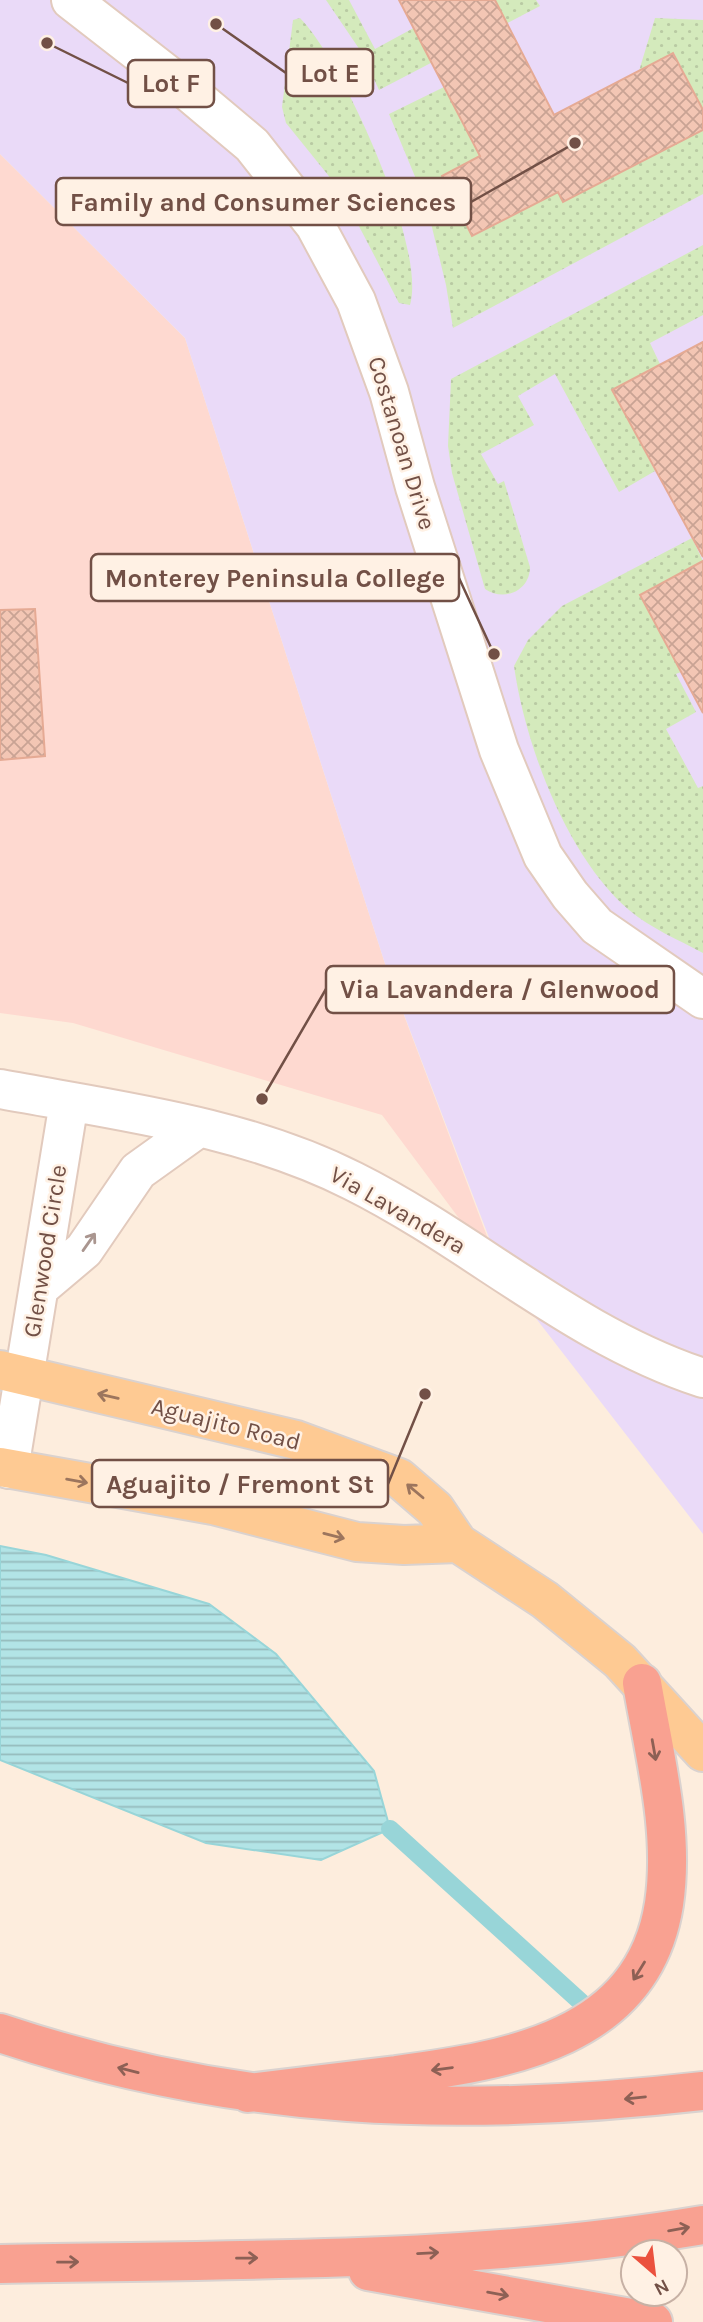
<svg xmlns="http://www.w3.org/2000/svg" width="703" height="2322" font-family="Karla,sans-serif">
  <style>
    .commercial { fill: #fed9d0 }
    .education { fill: #eadaf8 }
    .grass { fill: url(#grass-dots) }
    .water { fill: url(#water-rules); stroke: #98d5d8; stroke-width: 2 }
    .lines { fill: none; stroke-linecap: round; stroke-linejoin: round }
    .stream { stroke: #98d5d8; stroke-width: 18 }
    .building { fill: url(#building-cross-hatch); stroke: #e5aa94; stroke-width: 2 }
    .street-casing { stroke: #e2cabd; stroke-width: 42 }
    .primary-casing { stroke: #dad2cf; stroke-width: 42 }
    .highway-casing { stroke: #dad2cf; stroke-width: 42 }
    .street { stroke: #fff; stroke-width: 38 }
    .primary { stroke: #feca93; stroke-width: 38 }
    .highway { stroke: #f9a191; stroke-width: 38 }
    .oneway { stroke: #aa9690 }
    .oneway2 { stroke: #9c755d }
    .oneway3 { stroke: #8d6055 }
    .labels { text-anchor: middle; stroke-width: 5; stroke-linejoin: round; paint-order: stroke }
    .street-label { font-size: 24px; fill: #725046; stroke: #fff1e4 }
    .leader { fill: none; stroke: #725046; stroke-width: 2.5 }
    .callout-dot { fill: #725046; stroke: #fff1e4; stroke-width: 2.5 }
    .callout { fill: #fff1e4; stroke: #725046; stroke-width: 2.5 }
    .callout-label { font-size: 26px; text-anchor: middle; font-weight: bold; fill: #725046 }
  </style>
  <defs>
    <pattern id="grass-dots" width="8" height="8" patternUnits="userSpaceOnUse" patternTransform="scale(1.75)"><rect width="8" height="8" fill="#d4eabc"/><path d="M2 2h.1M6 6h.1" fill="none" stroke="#b9caa3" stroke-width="1.8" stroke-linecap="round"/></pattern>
    <pattern id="water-rules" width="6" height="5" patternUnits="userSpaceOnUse" patternTransform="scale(1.75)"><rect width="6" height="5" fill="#b2e4e6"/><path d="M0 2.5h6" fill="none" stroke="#95bbbc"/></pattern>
    <pattern id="building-cross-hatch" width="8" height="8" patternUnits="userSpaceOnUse" patternTransform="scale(1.75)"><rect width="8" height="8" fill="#f3c6b4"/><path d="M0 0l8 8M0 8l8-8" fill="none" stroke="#c9a394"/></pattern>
  </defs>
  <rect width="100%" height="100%" fill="#fdeddd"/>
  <path class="commercial" d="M 0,154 L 185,338 L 387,970 L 502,1276 L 382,1115 L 73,1023 L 0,1013 Z"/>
  <path class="education" d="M 0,0 L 703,0 L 703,1534 L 504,1277 L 387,970 L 185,338 L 0,154 Z"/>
  <path class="grass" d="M 326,0 L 349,0 L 375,49 L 465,0 L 536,0 L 540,6 L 379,90 L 362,53 Z
    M 300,18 C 342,60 427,247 410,305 L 399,303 L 350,209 L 328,175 L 286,123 L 282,107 L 293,20 Z
    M 655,18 L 703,20 L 703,110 L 674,53 L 639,71 Z
    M 444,87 L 480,156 L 421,191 L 389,114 Z
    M 703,130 L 703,194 L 453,328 L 446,285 L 428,211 L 453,198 L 473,236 L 558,192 L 563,202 Z
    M 703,245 L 703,315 L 650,343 L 660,364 L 613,390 L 655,471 L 619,492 L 555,374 L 518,396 L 534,425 L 481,454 L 498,484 L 504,481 L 530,567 C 530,591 504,602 485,589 L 452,473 L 448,446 L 451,379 Z
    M 692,538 L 703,561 L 640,595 L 681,672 L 676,674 L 696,712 L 666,729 L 698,788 L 703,786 L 703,953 C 679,940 650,928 629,910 C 567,857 525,745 514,666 L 528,640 L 562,606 Z"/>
  <path class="water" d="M 0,1546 L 46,1555 L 209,1604 L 276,1654 L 374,1771 L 390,1829 L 321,1860 L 206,1843 L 0,1760 Z"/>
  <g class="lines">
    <path class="stream" d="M 390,1829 L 583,2004"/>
  </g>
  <path class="building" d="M 399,0 L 495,0 L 554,115 L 673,53 L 703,110 L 703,130 L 563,202 L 558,192 L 472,236 L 442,176 L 480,156 Z
    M 703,342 L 703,557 L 612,390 Z
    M 703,561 L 703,713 L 640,595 Z
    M 35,609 L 45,756 L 0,760 L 0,610 Z"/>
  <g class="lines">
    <g class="street-casing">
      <path id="street" d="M 71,0 L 183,87 L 252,145 L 315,225 L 356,301 L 389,392 L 415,487 L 499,750 L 543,856 L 570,895 L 597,926 L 703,999
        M 0,1089 C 119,1111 244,1126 353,1181 C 473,1241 574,1336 703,1378
        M 39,1288 L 84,1250 L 138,1171 L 198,1128
        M 9,1469 L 69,1102"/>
    </g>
    <g class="primary-casing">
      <path id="primary" d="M 0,1370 L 296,1440 L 399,1478 L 435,1509 L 458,1543 L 545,1600 L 620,1661 L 703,1752
        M 0,1467 L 213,1505 L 357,1542 L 404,1545 L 458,1543"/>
    </g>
    <g class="highway-casing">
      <path id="highway" d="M 0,2033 C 237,2112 457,2119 703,2091
        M 248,2093 C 298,2087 347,2081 396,2075 C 509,2060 643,2039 664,1904 C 675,1831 654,1754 642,1683
        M 0,2264 C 234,2259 472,2264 703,2225
        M 368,2271 L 653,2322"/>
    </g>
    <use href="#street" class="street"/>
    <use href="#primary" class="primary"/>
    <use href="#highway" class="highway"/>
  </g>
  <defs><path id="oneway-shaft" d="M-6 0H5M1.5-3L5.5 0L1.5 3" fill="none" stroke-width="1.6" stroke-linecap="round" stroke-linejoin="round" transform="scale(1.75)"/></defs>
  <use class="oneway" href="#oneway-shaft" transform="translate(89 1242) rotate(-55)"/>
  <g class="oneway2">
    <use href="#oneway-shaft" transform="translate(108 1396) rotate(-167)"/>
    <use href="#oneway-shaft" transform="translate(77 1481) rotate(10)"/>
    <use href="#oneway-shaft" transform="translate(415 1491) rotate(-140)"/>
    <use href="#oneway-shaft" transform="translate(334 1536) rotate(14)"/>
  </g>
  <g class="oneway3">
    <use href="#oneway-shaft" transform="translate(654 1750) rotate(80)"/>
    <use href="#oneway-shaft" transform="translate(639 1971) rotate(122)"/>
    <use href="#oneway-shaft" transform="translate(442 2069) rotate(172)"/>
    <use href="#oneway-shaft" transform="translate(128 2070) rotate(-166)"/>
    <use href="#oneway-shaft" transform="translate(635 2098) rotate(174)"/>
    <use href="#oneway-shaft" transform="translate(679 2229) rotate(-10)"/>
    <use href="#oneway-shaft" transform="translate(428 2253) rotate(-3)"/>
    <use href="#oneway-shaft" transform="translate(247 2258) rotate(-1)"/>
    <use href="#oneway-shaft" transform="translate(68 2262) rotate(-1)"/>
    <use href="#oneway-shaft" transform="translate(498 2294) rotate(10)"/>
  </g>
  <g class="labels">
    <g class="street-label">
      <text transform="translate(402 443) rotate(73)" y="8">Costanoan Drive</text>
      <text transform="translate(398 1210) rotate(30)" y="8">Via Lavandera</text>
      <text transform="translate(45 1251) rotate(-81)" y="8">Glenwood Circle</text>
      <text transform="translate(226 1424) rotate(14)" y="8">Aguajito Road</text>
    </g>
  </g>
  <path class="leader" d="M216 24L286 73M47 43L128 83M575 143L471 202M494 654L459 578M262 1099L326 989M425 1394L388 1484"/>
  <g class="callout-dot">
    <circle cx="216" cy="24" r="7"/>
    <circle cx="47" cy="43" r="7"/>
    <circle cx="575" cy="143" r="7"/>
    <circle cx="494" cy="654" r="7"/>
    <circle cx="262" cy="1099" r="7"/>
    <circle cx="425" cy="1394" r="7"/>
  </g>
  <g class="callout">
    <rect x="286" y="49" width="87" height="47" rx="7"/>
    <rect x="128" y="60" width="86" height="47" rx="7"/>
    <rect x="56" y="178" width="415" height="47" rx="7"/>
    <rect x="91" y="554" width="368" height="47" rx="7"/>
    <rect x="326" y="966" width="348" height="47" rx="7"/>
    <rect x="92" y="1460" width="296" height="47" rx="7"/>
  </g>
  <g class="callout-label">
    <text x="330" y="82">Lot E</text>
    <text x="171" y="92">Lot F</text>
    <text x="263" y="211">Family and Consumer Sciences</text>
    <text x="275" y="587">Monterey Peninsula College</text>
    <text x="500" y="998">Via Lavandera / Glenwood</text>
    <text x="240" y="1493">Aguajito / Fremont St</text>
  </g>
  <g transform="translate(654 2273) rotate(152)"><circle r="33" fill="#fff1e4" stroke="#c7b1a5" stroke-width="2"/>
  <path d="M0-5L12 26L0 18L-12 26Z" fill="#eb513e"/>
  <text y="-10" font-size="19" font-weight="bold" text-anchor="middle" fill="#725046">N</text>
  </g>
</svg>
